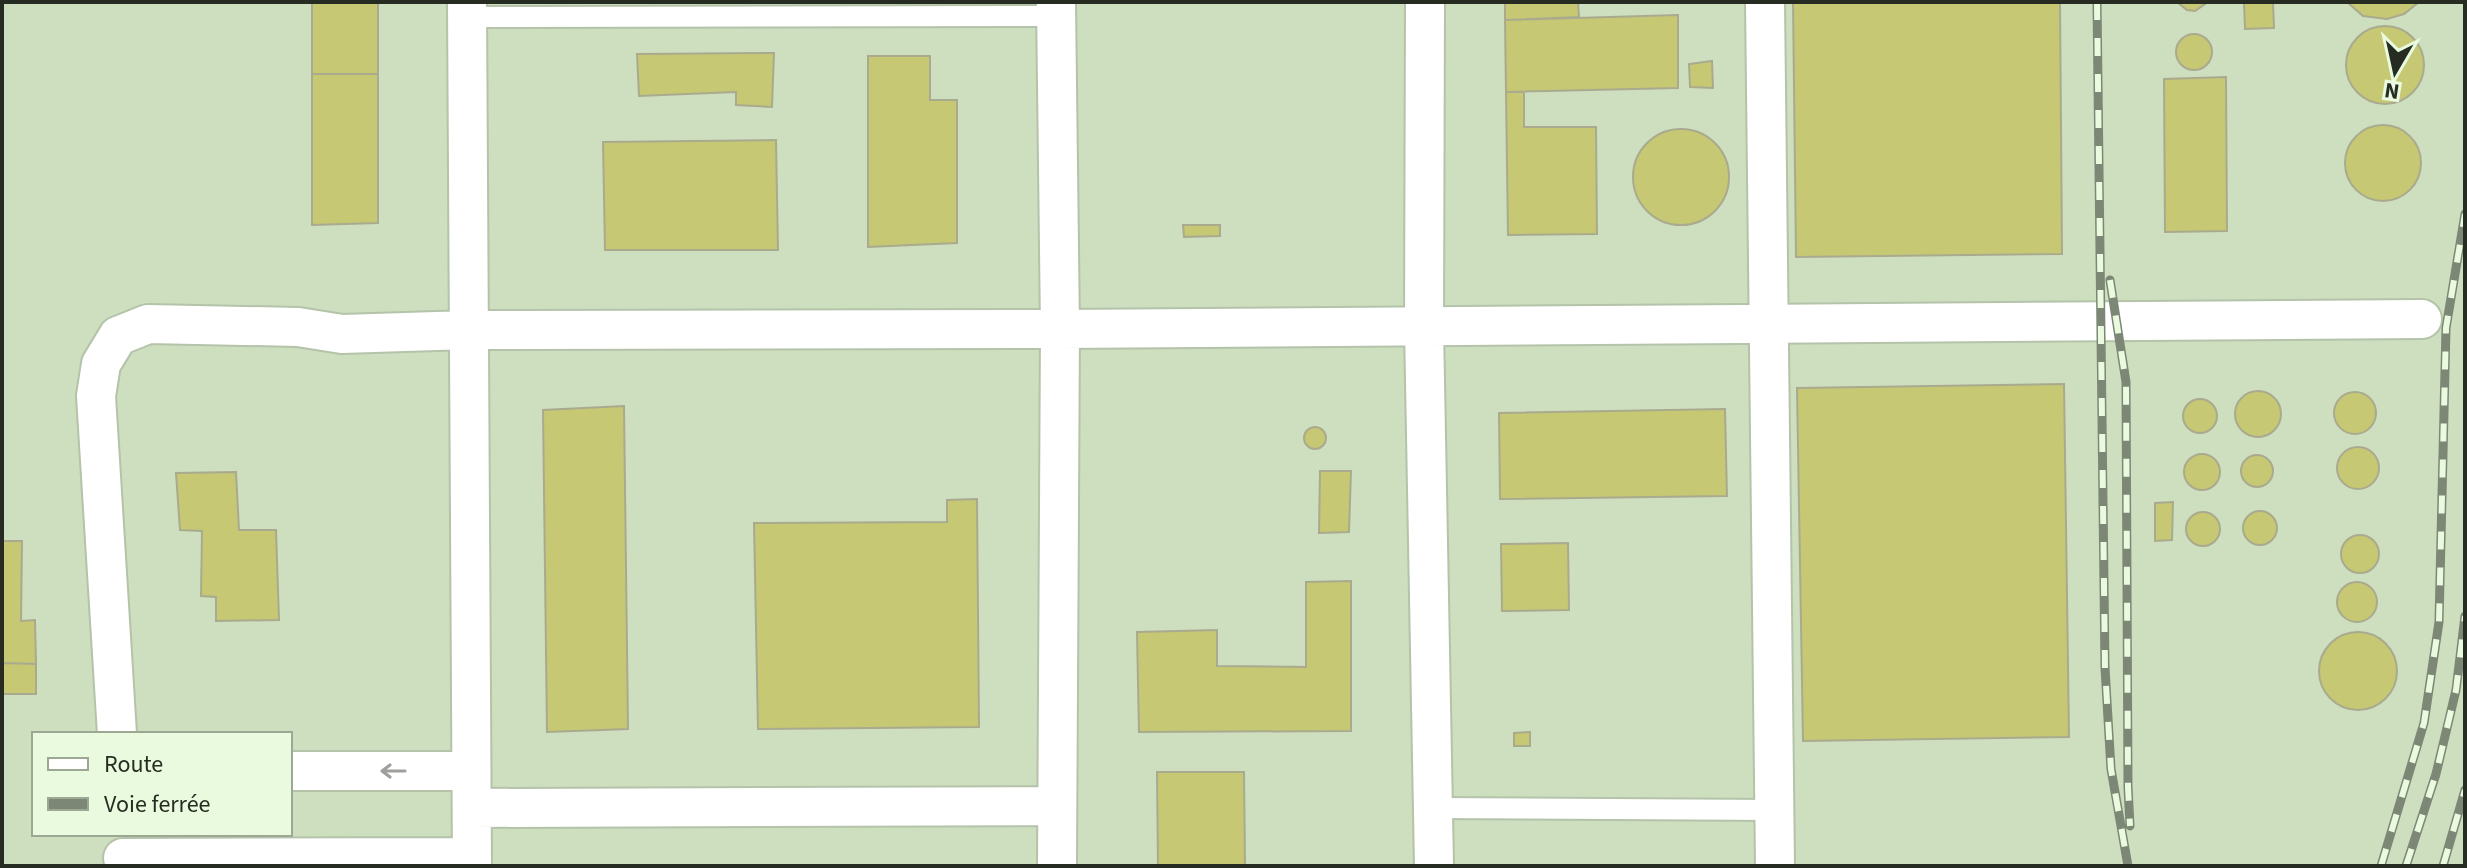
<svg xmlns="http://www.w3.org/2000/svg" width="2467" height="868" font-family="'Source Sans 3',sans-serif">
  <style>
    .built { fill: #cddfbf; fill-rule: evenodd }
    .building { fill: #c6c874; stroke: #a9aa8e; stroke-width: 2 }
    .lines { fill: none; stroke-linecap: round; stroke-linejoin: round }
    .service-casing { stroke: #b4c3a9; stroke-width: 24 }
    .minor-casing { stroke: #b4c3a9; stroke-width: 42 }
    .service { stroke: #fff; stroke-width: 20 }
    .minor { stroke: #fff; stroke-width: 38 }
    .rail-casing { stroke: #7d8775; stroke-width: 9 }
    .rail { stroke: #eafadf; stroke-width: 6; stroke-dasharray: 18; stroke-linecap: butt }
    .oneway { stroke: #9da09c }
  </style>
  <rect width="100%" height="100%" fill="#ddedd1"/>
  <path class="built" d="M 2,2 L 2465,2 L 2465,866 L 2,866 ZM 34,734 L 290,734 L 290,834 L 34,834 Z"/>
  <path class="building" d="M 312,2 L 378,2 L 378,74 L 312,74 Z
    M 1505,2 L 1578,2 L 1579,17 L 1505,20 Z
    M 1793,2 L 2060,2 L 2062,254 L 1796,257 Z
    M 2177,2 L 2208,2 L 2195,11 L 2187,10 Z
    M 2244,2 L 2273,2 L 2274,28 L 2245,29 Z
    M 2347,2 L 2419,2 L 2404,14 L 2387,19 L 2363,16 Z
    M 1678,15 L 1678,88 L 1506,92 L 1505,20 Z
    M2346 65a39 39 0 1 1 78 0a39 39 0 1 1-78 0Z
    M2176 52a18 18 0 1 1 36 0a18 18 0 1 1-36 0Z
    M 774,53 L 772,107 L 736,105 L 736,92 L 639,96 L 637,54 Z
    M 868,56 L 930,56 L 930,100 L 957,100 L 957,243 L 868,247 Z
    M 1712,61 L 1713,88 L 1690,87 L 1689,64 Z
    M 312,74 L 378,74 L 378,223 L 312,225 Z
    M 2226,77 L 2227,231 L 2165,232 L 2164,79 Z
    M 1506,92 L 1524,92 L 1524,127 L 1596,127 L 1597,234 L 1508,235 Z
    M2345 163a38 38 0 1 1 76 0a38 38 0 1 1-76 0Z
    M1633 177a48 48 0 1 1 96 0a48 48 0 1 1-96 0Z
    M 776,140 L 778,250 L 605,250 L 603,142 Z
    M 1183,225 L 1220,225 L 1220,236 L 1184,237 Z
    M 2064,384 L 2069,737 L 1803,741 L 1797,388 Z
    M2235 414a23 23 0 1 1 46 0a23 23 0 1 1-46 0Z
    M2334 413a21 21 0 1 1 42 0a21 21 0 1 1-42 0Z
    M2183 416a17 17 0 1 1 34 0a17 17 0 1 1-34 0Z
    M 624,406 L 628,729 L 547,732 L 543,410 Z
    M 1725,409 L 1727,496 L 1500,499 L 1499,413 Z
    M1304 438a11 11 0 1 1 22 0a11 11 0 1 1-22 0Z
    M2337 468a21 21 0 1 1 42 0a21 21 0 1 1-42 0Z
    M2184 472a18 18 0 1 1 36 0a18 18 0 1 1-36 0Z
    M2241 471a16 16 0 1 1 32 0a16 16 0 1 1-32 0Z
    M 1320,471 L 1351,471 L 1349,532 L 1319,533 Z
    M 236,472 L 239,530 L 276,530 L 279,620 L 216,621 L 216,597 L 201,596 L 202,531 L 180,530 L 176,473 Z
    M 977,499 L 979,727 L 758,729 L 754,523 L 947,522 L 947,500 Z
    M 2173,502 L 2172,540 L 2155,541 L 2155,503 Z
    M2243 528a17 17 0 1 1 34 0a17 17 0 1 1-34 0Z
    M2186 529a17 17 0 1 1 34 0a17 17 0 1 1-34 0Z
    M2341 554a19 19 0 1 1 38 0a19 19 0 1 1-38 0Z
    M 2,541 L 22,541 L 21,621 L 35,620 L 36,664 L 2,663 Z
    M 1568,543 L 1569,610 L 1502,611 L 1501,544 Z
    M 1351,581 L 1351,731 L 1139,732 L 1137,632 L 1217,630 L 1217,666 L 1306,667 L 1306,582 Z
    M2337 602a20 20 0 1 1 40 0a20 20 0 1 1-40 0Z
    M2319 671a39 39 0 1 1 78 0a39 39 0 1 1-78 0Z
    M 2,663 L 36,664 L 36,694 L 2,694 Z
    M 1530,732 L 1530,746 L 1514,746 L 1514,733 Z
    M 1157,772 L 1244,772 L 1245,866 L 1158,866 Z"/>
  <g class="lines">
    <g class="service-casing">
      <path id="service" d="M 467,17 L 1057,16
        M 1433,808 L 1774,810"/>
    </g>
    <g class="minor-casing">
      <path id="minor" d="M 467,2 L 472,866
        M 1056,2 L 1060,329 L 1057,866
        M 1425,2 L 1424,327 L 1434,866
        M 1765,2 L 1775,866
        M 117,734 L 96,396 L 101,364 L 118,336 L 148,324 L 298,327 L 342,334 L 468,330 L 1060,329 L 2422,319
        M 290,771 L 471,771
        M 472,808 L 1056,806
        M 123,858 L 472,857"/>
    </g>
    <use href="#service" class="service"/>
    <use href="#minor" class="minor"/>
    <g class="rail-casing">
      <path id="rail" d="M 2097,2 L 2105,668 L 2111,769 L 2128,866
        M 2110,280 L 2126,382 L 2128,787 L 2130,826
        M 2381,866 L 2424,723 L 2439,622 L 2446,328 L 2465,214
        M 2406,866 L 2436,774 L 2456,690 L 2465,616
        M 2443,866 L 2465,790"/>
    </g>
    <use href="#rail" class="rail"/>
  </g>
  <defs><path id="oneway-shaft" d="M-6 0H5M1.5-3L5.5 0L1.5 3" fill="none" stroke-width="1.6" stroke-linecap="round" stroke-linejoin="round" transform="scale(2)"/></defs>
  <use class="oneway" href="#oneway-shaft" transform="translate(393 771) rotate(-180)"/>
  <rect width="2467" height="868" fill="none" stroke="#262c22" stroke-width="8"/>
  <rect x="32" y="732" width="260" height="104" fill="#eafadf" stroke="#9ca893" stroke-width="2"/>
  <rect x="48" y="758" width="40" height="12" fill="#ffffff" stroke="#9ca893" stroke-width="2"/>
  <text x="104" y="772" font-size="24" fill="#262c22">Route</text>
  <rect x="48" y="798" width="40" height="12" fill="#7d8775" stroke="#9ca893" stroke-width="2"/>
  <text x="104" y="812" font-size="24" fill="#262c22">Voie ferrée</text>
  <g transform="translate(2395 72) rotate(189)" stroke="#eafadf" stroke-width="6" paint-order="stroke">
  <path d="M0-6L14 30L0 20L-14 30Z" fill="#262c22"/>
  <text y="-12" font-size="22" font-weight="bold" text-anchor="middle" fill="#262c22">N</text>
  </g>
</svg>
